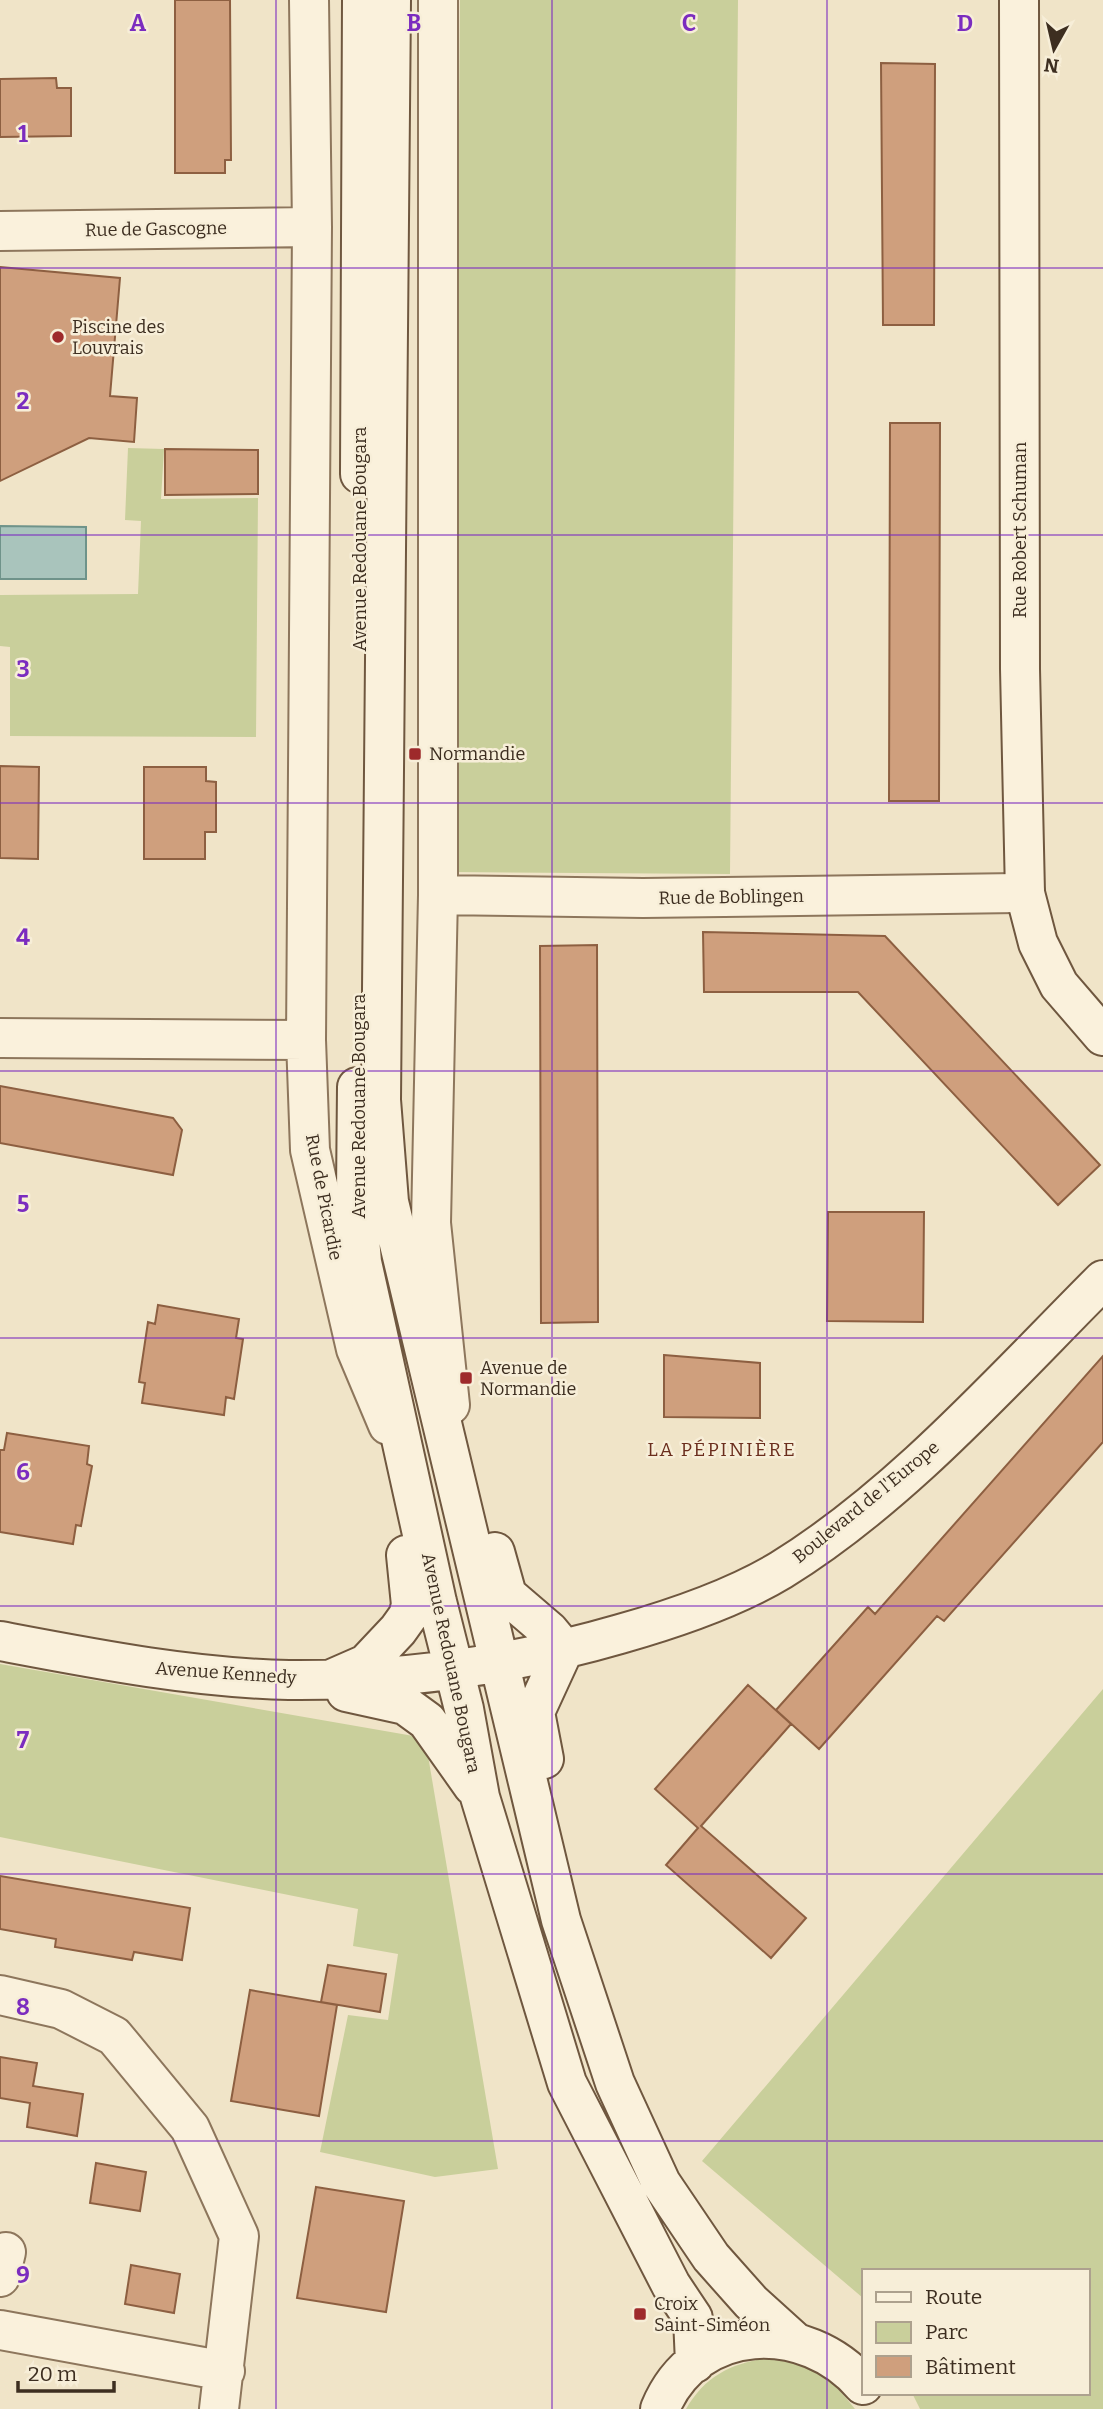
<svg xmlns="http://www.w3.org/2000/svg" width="1103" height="2409" font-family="Bitter,serif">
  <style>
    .green { fill: #c9cf9b }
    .water { fill: #a9c4bc; stroke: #6f938a; stroke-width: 2 }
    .building { fill: #cf9f7d; stroke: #8d5f41; stroke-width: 2 }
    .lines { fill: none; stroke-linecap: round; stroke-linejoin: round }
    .street-casing { stroke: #8d765c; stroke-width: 42 }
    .secondary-casing { stroke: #6f573f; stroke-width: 42 }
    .street { stroke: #faf1dc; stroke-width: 38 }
    .secondary { stroke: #faf1dc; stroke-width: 38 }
    .grid { fill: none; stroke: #7b2cbf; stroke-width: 2; stroke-opacity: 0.55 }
    .poi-dot { fill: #9e2a2b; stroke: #f7eed8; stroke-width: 2.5 }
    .labels { text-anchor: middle; stroke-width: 5; stroke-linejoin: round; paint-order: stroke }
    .street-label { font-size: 18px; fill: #3d2e20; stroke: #f7eed8 }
    .poi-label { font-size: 18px; fill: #3d2e20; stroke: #f7eed8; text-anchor: start }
    .neighbourhood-label { font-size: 19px; letter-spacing: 2px; fill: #6b2e1e; stroke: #f7eed8 }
    .grid-label { font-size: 23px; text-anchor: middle; font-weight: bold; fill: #7b2cbf; stroke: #f7eed8; stroke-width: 5; stroke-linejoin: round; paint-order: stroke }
  </style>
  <rect width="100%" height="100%" fill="#f0e4c8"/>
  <path class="green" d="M 460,0 L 738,0 L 730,874 L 453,872 Z
    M 128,448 L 164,449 L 161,499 L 258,498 L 256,737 L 10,736 L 10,647 L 0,646 L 0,595 L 138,594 L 141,521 L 125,520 Z
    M 0,1664 L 425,1738 L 498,2169 L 435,2177 L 320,2152 L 348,2015 L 388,2020 L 398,1954 L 353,1946 L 358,1909 L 0,1837 Z
    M 1103,1689 L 1103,2409 L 920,2409 L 912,2393 L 1087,2393 L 1087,2271 L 863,2271 L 863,2298 L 702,2161 Z
    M 779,2357 C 817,2368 831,2378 855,2409 L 686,2409 C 707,2372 739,2360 779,2357 Z"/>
  <path class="water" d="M 0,526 L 86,527 L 86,579 L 0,579 Z"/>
  <path class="building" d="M 175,0 L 230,0 L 231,160 L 225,160 L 225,173 L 175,173 Z
    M 881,63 L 935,64 L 934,325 L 883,325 Z
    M 56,78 L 57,88 L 71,88 L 71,136 L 0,137 L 0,79 Z
    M 0,267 L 120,278 L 110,396 L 137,398 L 134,442 L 89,438 L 0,481 Z
    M 890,423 L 940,423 L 939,801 L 889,801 Z
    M 165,449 L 258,450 L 258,494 L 165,495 Z
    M 0,766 L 39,767 L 38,859 L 0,858 Z
    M 144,767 L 206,767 L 206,781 L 216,782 L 216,832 L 205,832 L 205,859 L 144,859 Z
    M 703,932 L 885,936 L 1100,1165 L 1058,1205 L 858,992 L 704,992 Z
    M 597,945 L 598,1322 L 541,1323 L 540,946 Z
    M 0,1086 L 173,1118 L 182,1130 L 173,1175 L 0,1143 Z
    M 828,1212 L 924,1212 L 923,1322 L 827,1321 Z
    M 158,1305 L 239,1319 L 236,1338 L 243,1339 L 234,1399 L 226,1397 L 224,1415 L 142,1403 L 145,1383 L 139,1382 L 148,1322 L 155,1324 Z
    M 664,1355 L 760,1363 L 760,1418 L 664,1417 Z
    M 1103,1356 L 1103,1442 L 944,1621 L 937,1616 L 819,1749 L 776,1710 L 868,1607 L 875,1614 Z
    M 7,1433 L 89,1446 L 87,1464 L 92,1466 L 81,1526 L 76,1525 L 73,1544 L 0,1532 L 0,1450 L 4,1450 Z
    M 748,1685 L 791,1724 L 701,1826 L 806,1918 L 771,1958 L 666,1865 L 698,1828 L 655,1789 Z
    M 0,1876 L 190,1908 L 182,1960 L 134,1952 L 132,1960 L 55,1947 L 56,1939 L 0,1929 Z
    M 328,1965 L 386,1974 L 380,2012 L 321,2002 Z
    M 250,1990 L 337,2005 L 319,2116 L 231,2101 Z
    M 0,2057 L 37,2063 L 33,2086 L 83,2094 L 77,2136 L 27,2127 L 30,2103 L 0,2098 Z
    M 96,2163 L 146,2172 L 140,2211 L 90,2203 Z
    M 316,2187 L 404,2201 L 386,2312 L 297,2298 Z
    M 131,2265 L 180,2274 L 174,2313 L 125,2304 Z"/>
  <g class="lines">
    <g class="street-casing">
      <path id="street" d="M 309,0 L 312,227 L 306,1040 L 310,1150 L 356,1349 L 388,1425
        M 438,0 L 438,895 L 431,1223 L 450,1405
        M 0,231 L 312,227
        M 438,895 L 643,898 L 1025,893
        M 0,1038 L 306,1040
        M 0,1995 L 61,2009 L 114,2036 L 190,2128 L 239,2236 L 219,2409
        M 0,2277 L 6,2252
        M 0,2330 L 225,2371"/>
    </g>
    <g class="secondary-casing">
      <path id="secondary" d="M 391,0 L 381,1100 L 389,1202 L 561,1920 L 615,2083 L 661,2183 L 711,2257 L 751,2302 L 793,2340
        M 1019,0 L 1020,669 L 1025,893 L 1038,943 L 1059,985 L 1103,1036
        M 360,474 L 362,0
        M 357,1087 L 356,1192 L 362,1262 L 437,1602 L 464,1709 L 480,1797 L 567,2083 L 671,2285 L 693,2318 L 695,2363
        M 495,1552 L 507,1595 L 549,1631 L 564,1649
        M 0,1641 C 95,1659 192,1678 289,1680 C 400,1681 513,1665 620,1634 C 673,1619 733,1599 781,1570 C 901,1496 1004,1379 1103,1280
        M 334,1678 L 366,1664 L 398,1630 L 408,1616 L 411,1605 L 406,1555
        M 346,1692 L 405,1705 L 427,1721 L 473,1786
        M 544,1759 L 535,1712 L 564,1649
        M 660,2409 C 696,2321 806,2319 863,2385"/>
    </g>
    <use href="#street" class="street"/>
    <use href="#secondary" class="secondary"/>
  </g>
  <path class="grid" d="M 276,0 L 276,2409M 552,0 L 552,2409M 827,0 L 827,2409M 0,268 L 1103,268M 0,535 L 1103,535M 0,803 L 1103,803M 0,1071 L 1103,1071M 0,1338 L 1103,1338M 0,1606 L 1103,1606M 0,1874 L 1103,1874M 0,2141 L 1103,2141"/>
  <g class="poi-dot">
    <circle cx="58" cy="337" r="7"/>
    <rect x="408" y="747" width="14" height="14" rx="3.5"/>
    <rect x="459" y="1371" width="14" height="14" rx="3.5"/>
    <rect x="633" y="2307" width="14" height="14" rx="3.5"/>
  </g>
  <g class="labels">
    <g class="street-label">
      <text transform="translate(156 229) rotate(-1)" y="6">Rue de Gascogne</text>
      <text transform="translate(1020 530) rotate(-90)" y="6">Rue Robert Schuman</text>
      <text transform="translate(360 539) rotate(-90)" y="6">Avenue Redouane Bougara</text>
      <text transform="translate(731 897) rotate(-1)" y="6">Rue de Boblingen</text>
      <text transform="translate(359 1106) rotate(-90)" y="6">Avenue Redouane Bougara</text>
      <text transform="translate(324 1197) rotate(79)" y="6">Rue de Picardie</text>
      <text transform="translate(866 1502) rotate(-39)" y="6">Boulevard de l'Europe</text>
      <text transform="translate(451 1663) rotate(78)" y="6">Avenue Redouane Bougara</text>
      <text transform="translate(226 1673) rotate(4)" y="6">Avenue Kennedy</text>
    </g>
    <g class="poi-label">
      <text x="72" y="333">Piscine des<tspan x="72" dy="21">Louvrais</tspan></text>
      <text x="429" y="760">Normandie</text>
      <text x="480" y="1374">Avenue de<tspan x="480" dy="21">Normandie</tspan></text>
      <text x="654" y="2310">Croix<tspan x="654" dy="21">Saint-Siméon</tspan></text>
    </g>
    <g class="neighbourhood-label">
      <text x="722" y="1456">LA PÉPINIÈRE</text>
    </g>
  </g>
  <g class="grid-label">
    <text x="138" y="31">A</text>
    <text x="414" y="31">B</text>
    <text x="689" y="31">C</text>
    <text x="965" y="31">D</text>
    <text x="23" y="142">1</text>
    <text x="23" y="409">2</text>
    <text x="23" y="677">3</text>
    <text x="23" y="945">4</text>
    <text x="23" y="1212">5</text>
    <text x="23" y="1480">6</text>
    <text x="23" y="1748">7</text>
    <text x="23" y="2015">8</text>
    <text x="23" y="2283">9</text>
  </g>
  <rect x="862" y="2269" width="228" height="126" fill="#f7eed8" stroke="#ada18e" stroke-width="2"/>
  <rect x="876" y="2292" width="35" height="10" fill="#faf1dc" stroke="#ada18e" stroke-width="2"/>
  <text x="925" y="2304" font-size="21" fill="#3d2e20">Route</text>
  <rect x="876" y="2322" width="35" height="21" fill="#c9cf9b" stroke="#ada18e" stroke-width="2"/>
  <text x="925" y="2339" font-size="21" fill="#3d2e20">Parc</text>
  <rect x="876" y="2356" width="35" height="21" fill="#cf9f7d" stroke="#ada18e" stroke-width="2"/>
  <text x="925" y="2374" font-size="21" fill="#3d2e20">Bâtiment</text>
  <g transform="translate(1054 49) rotate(188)" stroke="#f7eed8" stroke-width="5" paint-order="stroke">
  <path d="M0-5L12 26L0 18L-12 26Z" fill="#3d2e20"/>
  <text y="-10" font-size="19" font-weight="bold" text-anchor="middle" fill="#3d2e20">N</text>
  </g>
  <path d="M18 2381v10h96v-10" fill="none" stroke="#3d2e20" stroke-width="3.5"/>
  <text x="28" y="2381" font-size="21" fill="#3d2e20" stroke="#f7eed8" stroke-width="5" paint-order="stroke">20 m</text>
</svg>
